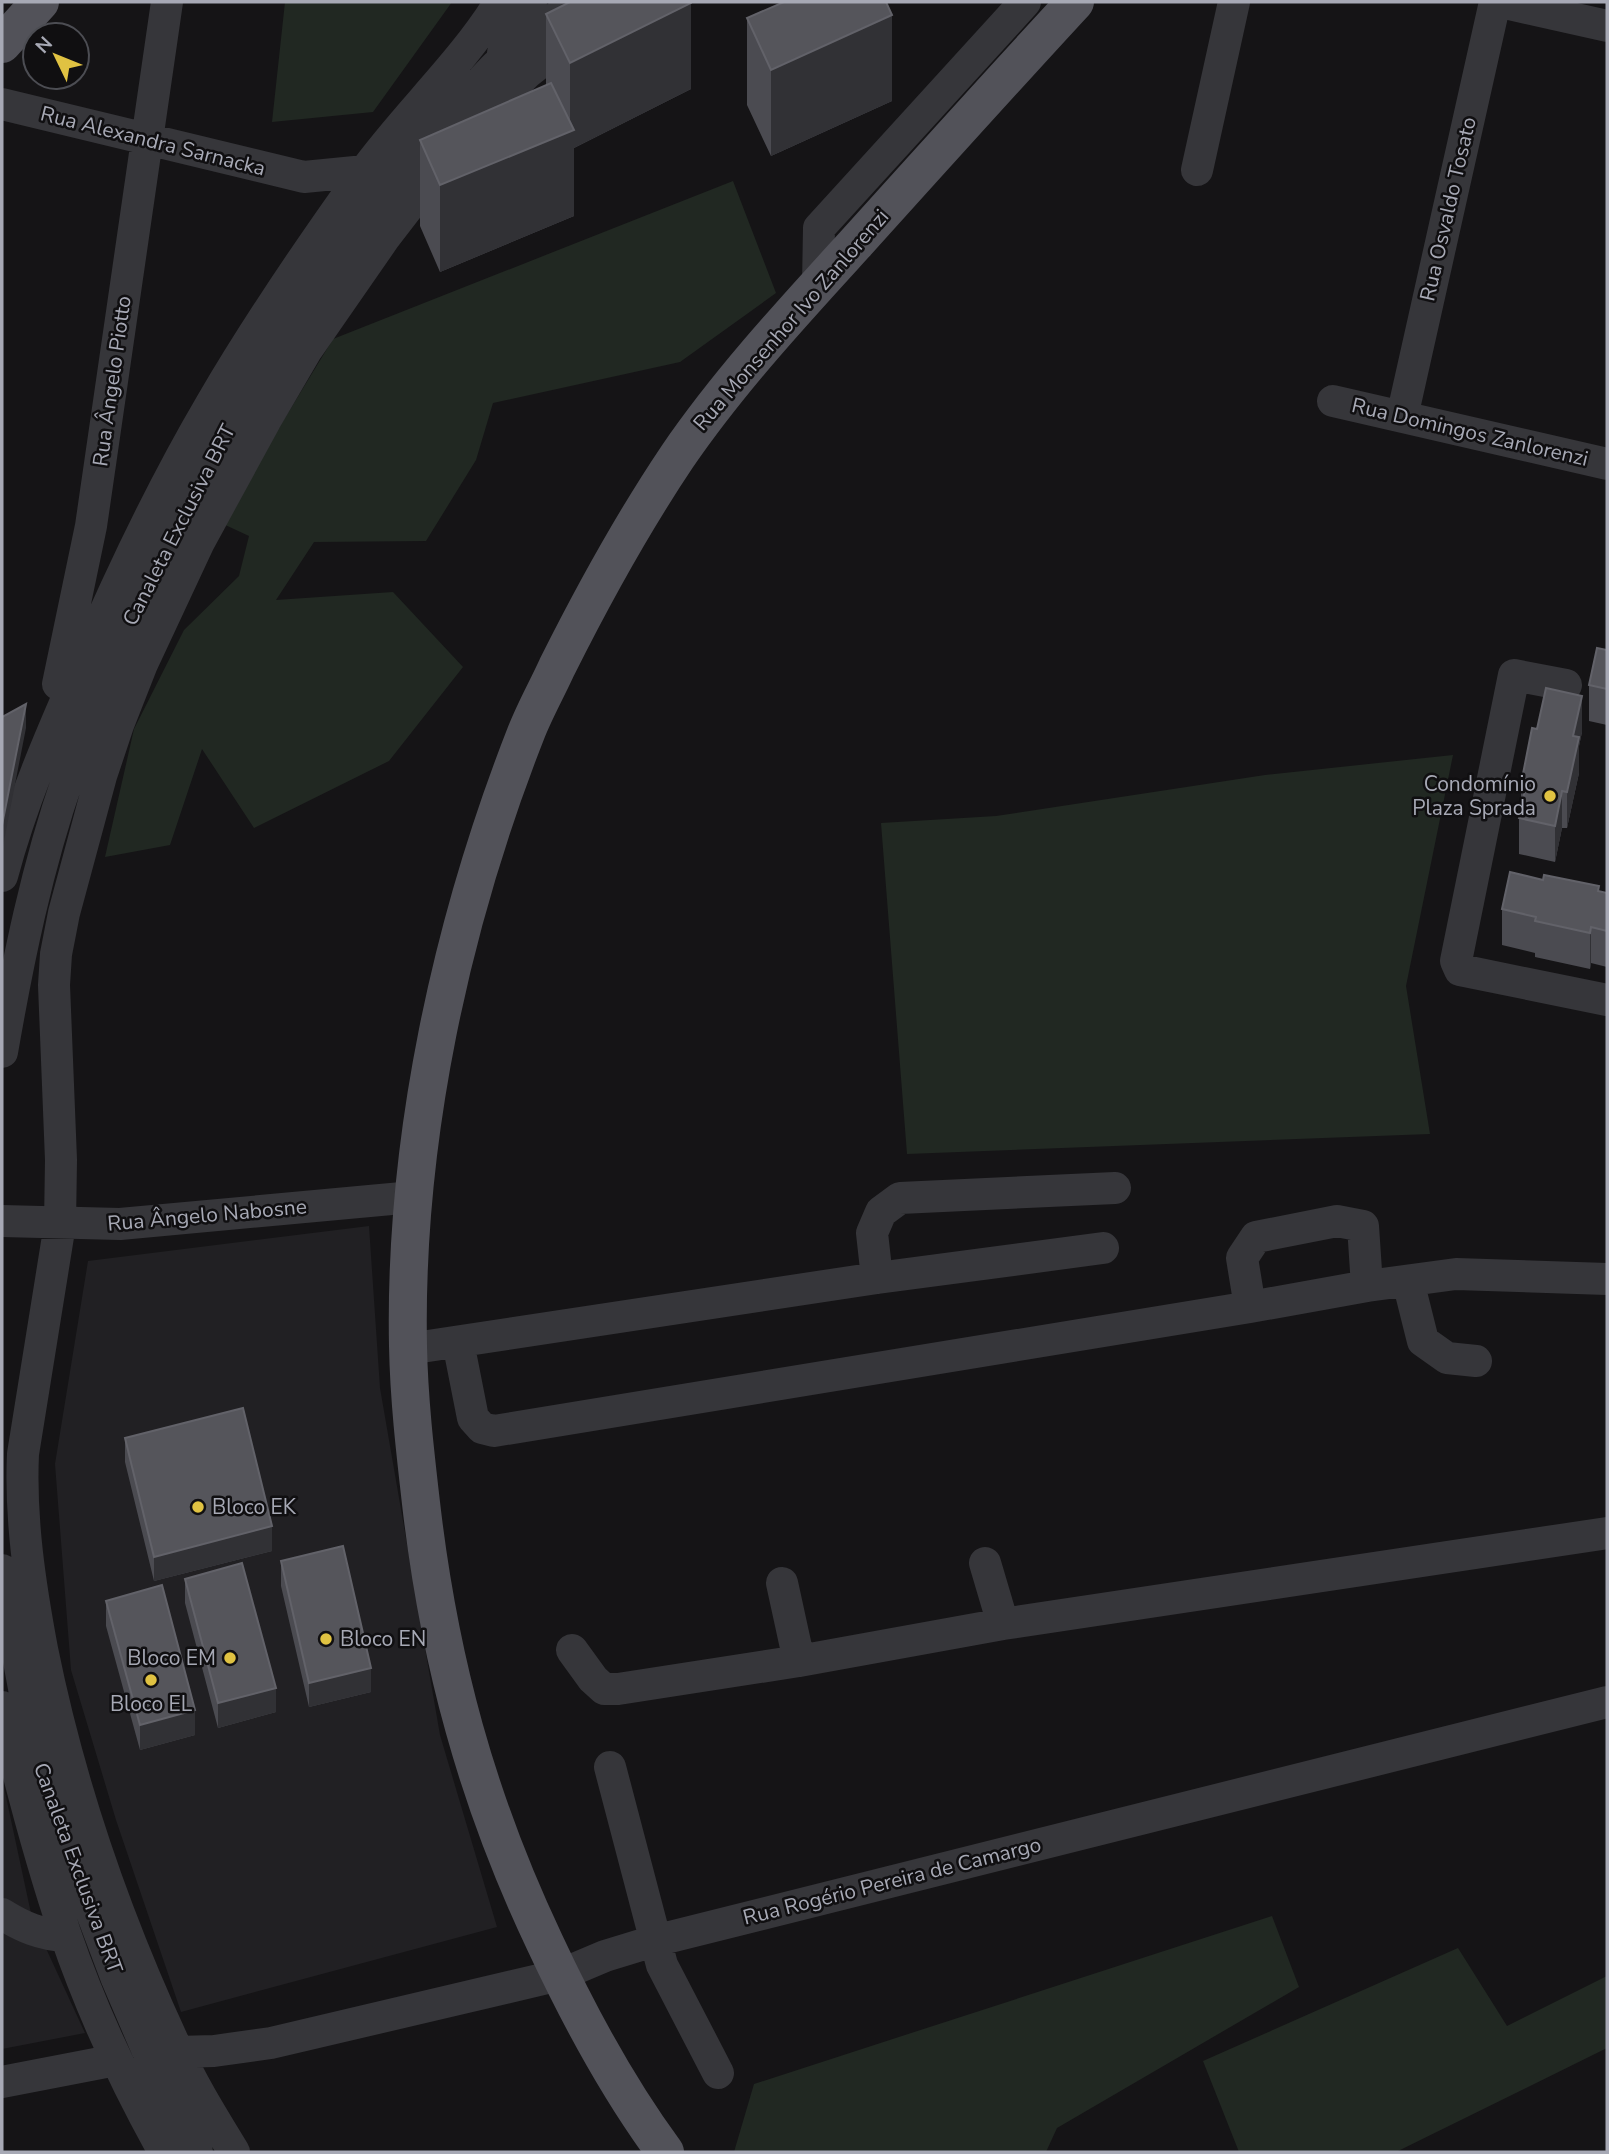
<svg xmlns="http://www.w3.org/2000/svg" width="1609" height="2154" font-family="'Nunito Sans',sans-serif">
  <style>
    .built { fill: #212023 }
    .green { fill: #212822 }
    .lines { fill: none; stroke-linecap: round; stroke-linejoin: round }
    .minor { stroke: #36363a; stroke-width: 32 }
    .major { stroke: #525259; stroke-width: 38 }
    .wall { fill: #4b4b51 }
    .shaded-wall { fill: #313135 }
    .building { fill: #55555b; stroke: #626269; stroke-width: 2 }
    .poi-dot { fill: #e0c242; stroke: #100f11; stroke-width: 2.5 }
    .labels { text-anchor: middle; stroke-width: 5; stroke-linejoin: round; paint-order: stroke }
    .street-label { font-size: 21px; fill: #a7a9b5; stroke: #100f11 }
    .poi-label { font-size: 21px; fill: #a7a9b5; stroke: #100f11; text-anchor: end }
  </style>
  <rect width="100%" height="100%" fill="#151416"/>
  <path class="built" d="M 369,1226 L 380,1388 L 440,1735 L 497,1927 L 181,2012 L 116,1820 L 71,1670 L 55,1464 L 88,1261 Z
    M 2,1778 L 32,1918 L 85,2033 L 2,2049 Z"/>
  <path class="green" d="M 285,2 L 452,2 L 373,112 L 272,122 Z
    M 733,181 L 776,293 L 680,362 L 493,403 L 476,460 L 426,541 L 314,542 L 276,600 L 393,592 L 463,667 L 389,761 L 254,828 L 202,749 L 170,845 L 105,857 L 134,729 L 184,630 L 239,576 L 249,536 L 221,523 L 333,339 Z
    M 1453,755 L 1406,986 L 1430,1134 L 907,1154 L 881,823 L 996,816 L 1265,775 Z
    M 1272,1916 L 1299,1987 L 1057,2128 L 1046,2152 L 734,2152 L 754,2084 Z
    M 1458,1948 L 1507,2026 L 1607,1976 L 1607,2048 L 1396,2152 L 1239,2152 L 1203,2061 Z"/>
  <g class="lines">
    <path class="minor" d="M 1500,2 L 1607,26
      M 503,53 L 531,2
      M 2,104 L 304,177 L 365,171
      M 1197,170 L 1234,2
      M 818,285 L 819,228 L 1025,2
      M 1333,401 L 1607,464
      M 1402,417 L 1495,2
      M 58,684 L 91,526 L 167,2
      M 1566,685 L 1514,675 L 1456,961 L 1460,970 L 1607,1000
      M 2,876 C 21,804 50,737 80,669 C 119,578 161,489 211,404 C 257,325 309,249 362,175 C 405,115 461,65 500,2
      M 2,1052 C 18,960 37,867 68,778 C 148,545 273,314 438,131 C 457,110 475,87 495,67 C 520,44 550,23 576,2
      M 2,1221 L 120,1224 L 413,1197
      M 877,1278 L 872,1233 L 881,1212 L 900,1198 L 1115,1188
      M 1408,1281 L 1423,1341 L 1447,1358 L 1476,1361
      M 1250,1307 L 1242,1258 L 1256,1237 L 1337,1221 L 1363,1226 L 1367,1286
      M 458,1342 L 473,1418 L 482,1428 L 494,1431 L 1250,1307 L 1367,1286 L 1456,1274 L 1607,1279
      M 408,1349 L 877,1278 L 1103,1248
      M 985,1563 L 1003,1624
      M 2,1570 L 35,1747 L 51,1804 L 117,1979 L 150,2056 L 197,2152
      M 782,1583 L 799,1661
      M 572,1650 L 593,1679 L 604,1689 L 618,1689 L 799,1661 L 1003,1624 L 1607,1533
      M 2,1707 C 20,1783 40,1859 65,1933 C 91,2009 125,2082 164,2152
      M 610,1767 L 662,1965 L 718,2073
      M 2,1914 C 23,1927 41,1935 66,1936
      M 177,2052 L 214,2051 L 271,2043 L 560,1975 L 605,1956 L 654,1941 L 1607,1702
      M 2,2082 L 116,2060
      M 234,2152 C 214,2119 193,2086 177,2050 C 117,1922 70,1788 42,1649 C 30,1585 20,1519 23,1454 L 60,1224 L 61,1160 L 54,985 L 56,954 L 64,913 L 101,776 L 118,725 L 142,664 L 199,542 L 265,421 L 306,351 L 385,237 L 422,189 L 503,97 L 527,73 L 617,2"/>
    <path class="major" d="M 2,44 L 40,2
      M 665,2152 C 617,2087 579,2016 545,1943 C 477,1800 439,1660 421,1503 C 415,1451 409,1399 408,1346 C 404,1140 451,924 526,733 C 535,710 547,689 557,667 C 593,595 632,524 677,457 C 729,381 793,312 855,244 C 928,163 1001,82 1075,2"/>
  </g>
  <path class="wall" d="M 546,14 L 691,89 L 574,148 L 574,216 L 440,272 L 420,226 L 420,140 L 546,85 Z
    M 747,18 L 892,101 L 771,156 L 747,105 Z
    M 1607,650 L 1607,725 L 1589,721 L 1589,685 Z
    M 1537,729 L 1582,732 L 1579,746 L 1579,773 L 1567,828 L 1562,828 L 1555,862 L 1519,854 L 1519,818 L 1521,809 L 1521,784 Z
    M 1599,891 L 1607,893 L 1607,967 L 1591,963 L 1590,969 L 1535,957 L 1535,953 L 1502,945 L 1502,909 Z
    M 125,1438 L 272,1551 L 154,1581 L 125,1462 Z
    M 281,1561 L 371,1692 L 309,1707 L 281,1586 Z
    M 185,1579 L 276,1712 L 218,1728 L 185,1603 Z
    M 106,1601 L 195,1735 L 140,1750 L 106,1626 Z"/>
  <path class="shaded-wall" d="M 691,3 L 691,89 L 574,148 L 574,216 L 440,272 L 440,185 L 570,131 L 570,63 Z
    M 892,15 L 892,101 L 771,156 L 771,70 Z
    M 1582,696 L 1582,732 L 1579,746 L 1579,773 L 1567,828 L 1567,792 L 1573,736 Z
    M 26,704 L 26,728 L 2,851 L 2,826 Z
    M 1562,791 L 1562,828 L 1555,862 L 1555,826 Z
    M 1591,927 L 1591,963 L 1590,969 L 1590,933 Z
    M 272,1526 L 272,1551 L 154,1581 L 154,1557 Z
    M 371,1668 L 371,1692 L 309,1707 L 309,1683 Z
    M 276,1688 L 276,1712 L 218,1728 L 218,1703 Z
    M 195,1710 L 195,1735 L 140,1750 L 140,1725 Z"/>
  <path class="building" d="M 570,2 L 691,2 L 691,3 L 570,63 L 546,14 Z
    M 784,2 L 886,2 L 892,15 L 771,70 L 747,18 Z
    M 551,83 L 574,130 L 440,185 L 420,140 Z
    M 1597,648 L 1607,650 L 1607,689 L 1589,685 Z
    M 1546,688 L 1582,696 L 1573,736 L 1579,737 L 1567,792 L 1562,791 L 1555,826 L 1519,818 L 1526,785 L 1521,784 L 1532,728 L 1537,729 Z
    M 26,704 L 2,825 L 2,826 L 2,717 Z
    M 1510,872 L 1543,880 L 1544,875 L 1599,886 L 1598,891 L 1607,893 L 1607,931 L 1591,927 L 1590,933 L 1535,921 L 1536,917 L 1502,909 Z
    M 243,1408 L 272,1526 L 154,1557 L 125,1438 Z
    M 343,1546 L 371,1668 L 309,1683 L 281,1561 Z
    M 242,1563 L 276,1688 L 218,1703 L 185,1579 Z
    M 162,1585 L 195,1710 L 140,1725 L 106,1601 Z"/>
  <g class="poi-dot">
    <circle cx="1550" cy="796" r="7"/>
    <circle cx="198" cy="1507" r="7"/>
    <circle cx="326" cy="1639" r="7"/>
    <circle cx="230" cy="1658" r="7"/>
    <circle cx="151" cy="1680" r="7"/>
  </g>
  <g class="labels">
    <g class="street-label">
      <text transform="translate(153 141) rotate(14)" y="7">Rua Alexandra Sarnacka</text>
      <text transform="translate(1448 209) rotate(-77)" y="7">Rua Osvaldo Tosato</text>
      <text transform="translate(791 320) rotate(-49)" y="7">Rua Monsenhor Ivo Zanlorenzi</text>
      <text transform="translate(112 381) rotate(-82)" y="7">Rua Ângelo Piotto</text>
      <text transform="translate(1470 432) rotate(13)" y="7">Rua Domingos Zanlorenzi</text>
      <text transform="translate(179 525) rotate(-63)" y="7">Canaleta Exclusiva BRT</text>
      <text transform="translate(207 1215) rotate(-5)" y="7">Rua Ângelo Nabosne</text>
      <text transform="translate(78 1868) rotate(70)" y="7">Canaleta Exclusiva BRT</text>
      <text transform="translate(892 1881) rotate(-14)" y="7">Rua Rogério Pereira de Camargo</text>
    </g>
    <g class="poi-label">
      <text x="1536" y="791">Condomínio<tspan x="1536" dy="24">Plaza Sprada</tspan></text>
      <text x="212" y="1514" text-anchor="start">Bloco EK</text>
      <text x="340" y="1646" text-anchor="start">Bloco EN</text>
      <text x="216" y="1665">Bloco EM</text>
      <text x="151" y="1711" text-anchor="middle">Bloco EL</text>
    </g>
  </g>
  <rect width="1609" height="2154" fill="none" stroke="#a7a9b5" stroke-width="7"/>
  <g transform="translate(56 56) rotate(313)"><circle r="33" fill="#100f11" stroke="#4c4d53" stroke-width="2"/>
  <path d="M0-5L12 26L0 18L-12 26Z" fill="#e0c242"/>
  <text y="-10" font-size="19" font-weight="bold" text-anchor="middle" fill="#a7a9b5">N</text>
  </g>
</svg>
